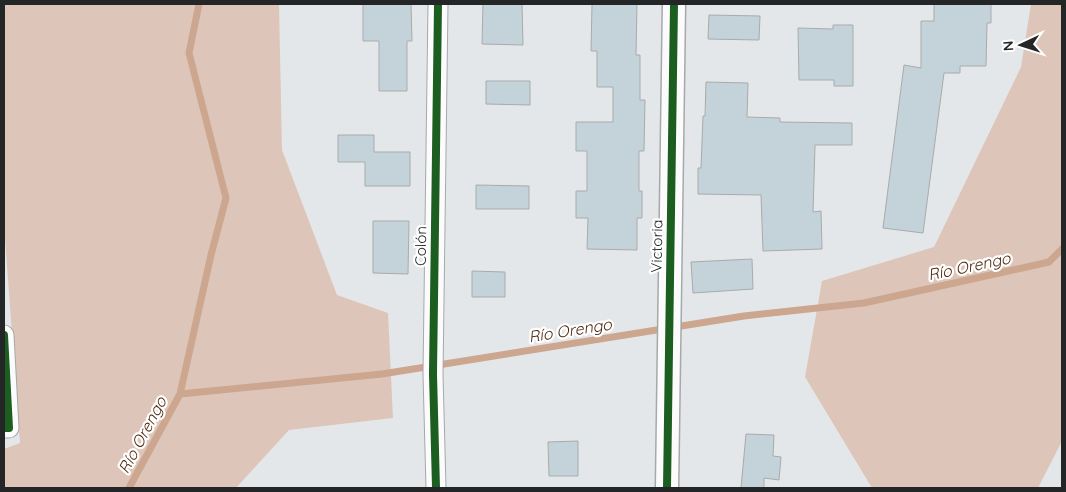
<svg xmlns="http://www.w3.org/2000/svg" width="1066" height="492" font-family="Quicksand,sans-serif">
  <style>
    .green { fill: #ddc6b9 }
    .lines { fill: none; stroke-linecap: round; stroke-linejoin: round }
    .stream { stroke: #cda68f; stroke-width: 7 }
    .building { fill: #c3d3d9; stroke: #a9abac }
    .minor-casing { stroke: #a6a8aa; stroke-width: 21 }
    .tertiary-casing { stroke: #a6a8aa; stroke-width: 25 }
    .minor { stroke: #fbfbfc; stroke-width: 19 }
    .tertiary { stroke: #fbfbfc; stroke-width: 22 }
    .cycleway-casing { stroke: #fff; stroke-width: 11 }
    .cycleway { stroke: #1b5e20; stroke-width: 8 }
    .labels { text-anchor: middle; stroke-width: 4.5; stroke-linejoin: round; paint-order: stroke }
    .street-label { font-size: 15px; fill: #232526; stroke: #fff }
    .water-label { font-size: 16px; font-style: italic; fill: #4f2910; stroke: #fff }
  </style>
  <rect width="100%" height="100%" fill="#e4e7e9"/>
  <path class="green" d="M 4,4 L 279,4 L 282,150 L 337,295 L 388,313 L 393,418 L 289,430 L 236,488 L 4,488 L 4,449 L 20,443 L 4,225 Z
    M 1031,4 L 1062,4 L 1062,441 L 1038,488 L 872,488 L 805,377 L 822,281 L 934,247 L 1021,67 Z"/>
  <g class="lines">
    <path class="stream" d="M 180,394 L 382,374 L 744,316 L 864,303 L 1049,262 L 1062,249
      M 129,488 L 180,394 L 211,255 L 226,198 L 189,53 L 199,4"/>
  </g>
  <path class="building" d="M 363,4 L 411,4 L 412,41 L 407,41 L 407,91 L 379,91 L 379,41 L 363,41 Z
    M 483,4 L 522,4 L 523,45 L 482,44 Z
    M 592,4 L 637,4 L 636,55 L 640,55 L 640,100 L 645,100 L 644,151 L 639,151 L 639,191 L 642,191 L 642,218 L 637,218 L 637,250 L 587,249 L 588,218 L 576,218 L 576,191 L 587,191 L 587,151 L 576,151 L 576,122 L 613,122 L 613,87 L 597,87 L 597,51 L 591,51 Z
    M 934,4 L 991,4 L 991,23 L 987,23 L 986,66 L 960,66 L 960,73 L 944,73 L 923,233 L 883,228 L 904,65 L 921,68 L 921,21 L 934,21 Z
    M 709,15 L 760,16 L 759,40 L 708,39 Z
    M 833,25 L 853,25 L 853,86 L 834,86 L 834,80 L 799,80 L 798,28 L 833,29 Z
    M 486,81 L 530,81 L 530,105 L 486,104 Z
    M 706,82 L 748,83 L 747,117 L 780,118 L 780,122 L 852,123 L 852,145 L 815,145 L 813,212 L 821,211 L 822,249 L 763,251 L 761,195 L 698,194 L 698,168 L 701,168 L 703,116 L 705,116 Z
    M 338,135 L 374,135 L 374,152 L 410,152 L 410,186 L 365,186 L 365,162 L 338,162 Z
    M 476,185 L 529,186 L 529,209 L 476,209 Z
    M 373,221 L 409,221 L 408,274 L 373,273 Z
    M 752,259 L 753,289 L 693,293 L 691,262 Z
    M 472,271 L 505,272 L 505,297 L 472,297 Z
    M 746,434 L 774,435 L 773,456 L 781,457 L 779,480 L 764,478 L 764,488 L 741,488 Z
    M 578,441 L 578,476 L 549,476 L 548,442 Z"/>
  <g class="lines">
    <g class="minor-casing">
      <path id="minor" d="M 4,335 L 9,428 L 4,428
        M 436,488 L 433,374 L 438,4"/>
    </g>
    <g class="tertiary-casing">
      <path id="tertiary" d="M 667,488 L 674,4"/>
    </g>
    <use href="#minor" class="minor"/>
    <use href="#tertiary" class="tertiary"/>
    <g class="cycleway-casing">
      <path id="cycleway" d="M 4,335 L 9,428 L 4,428
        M 436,488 L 433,374 L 438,4
        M 667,488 L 674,4"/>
    </g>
    <use href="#cycleway" class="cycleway"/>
  </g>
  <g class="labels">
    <g class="street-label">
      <text transform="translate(421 246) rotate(-89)" y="5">Colón</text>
      <text transform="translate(657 246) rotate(-89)" y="5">Victoria</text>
    </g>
    <g class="water-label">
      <text transform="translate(969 266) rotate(-12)" y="6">Río Orengo</text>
      <text transform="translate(570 330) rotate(-9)" y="6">Río Orengo</text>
      <text transform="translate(142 435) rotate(-62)" y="6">Río Orengo</text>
    </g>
  </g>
  <rect width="1066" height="492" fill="none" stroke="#232526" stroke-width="10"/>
  <g transform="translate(1021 45) rotate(266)" stroke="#ffffff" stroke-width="4" paint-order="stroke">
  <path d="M0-4L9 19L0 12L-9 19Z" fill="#232526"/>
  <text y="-8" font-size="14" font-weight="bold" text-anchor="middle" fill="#232526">N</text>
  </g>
</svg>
